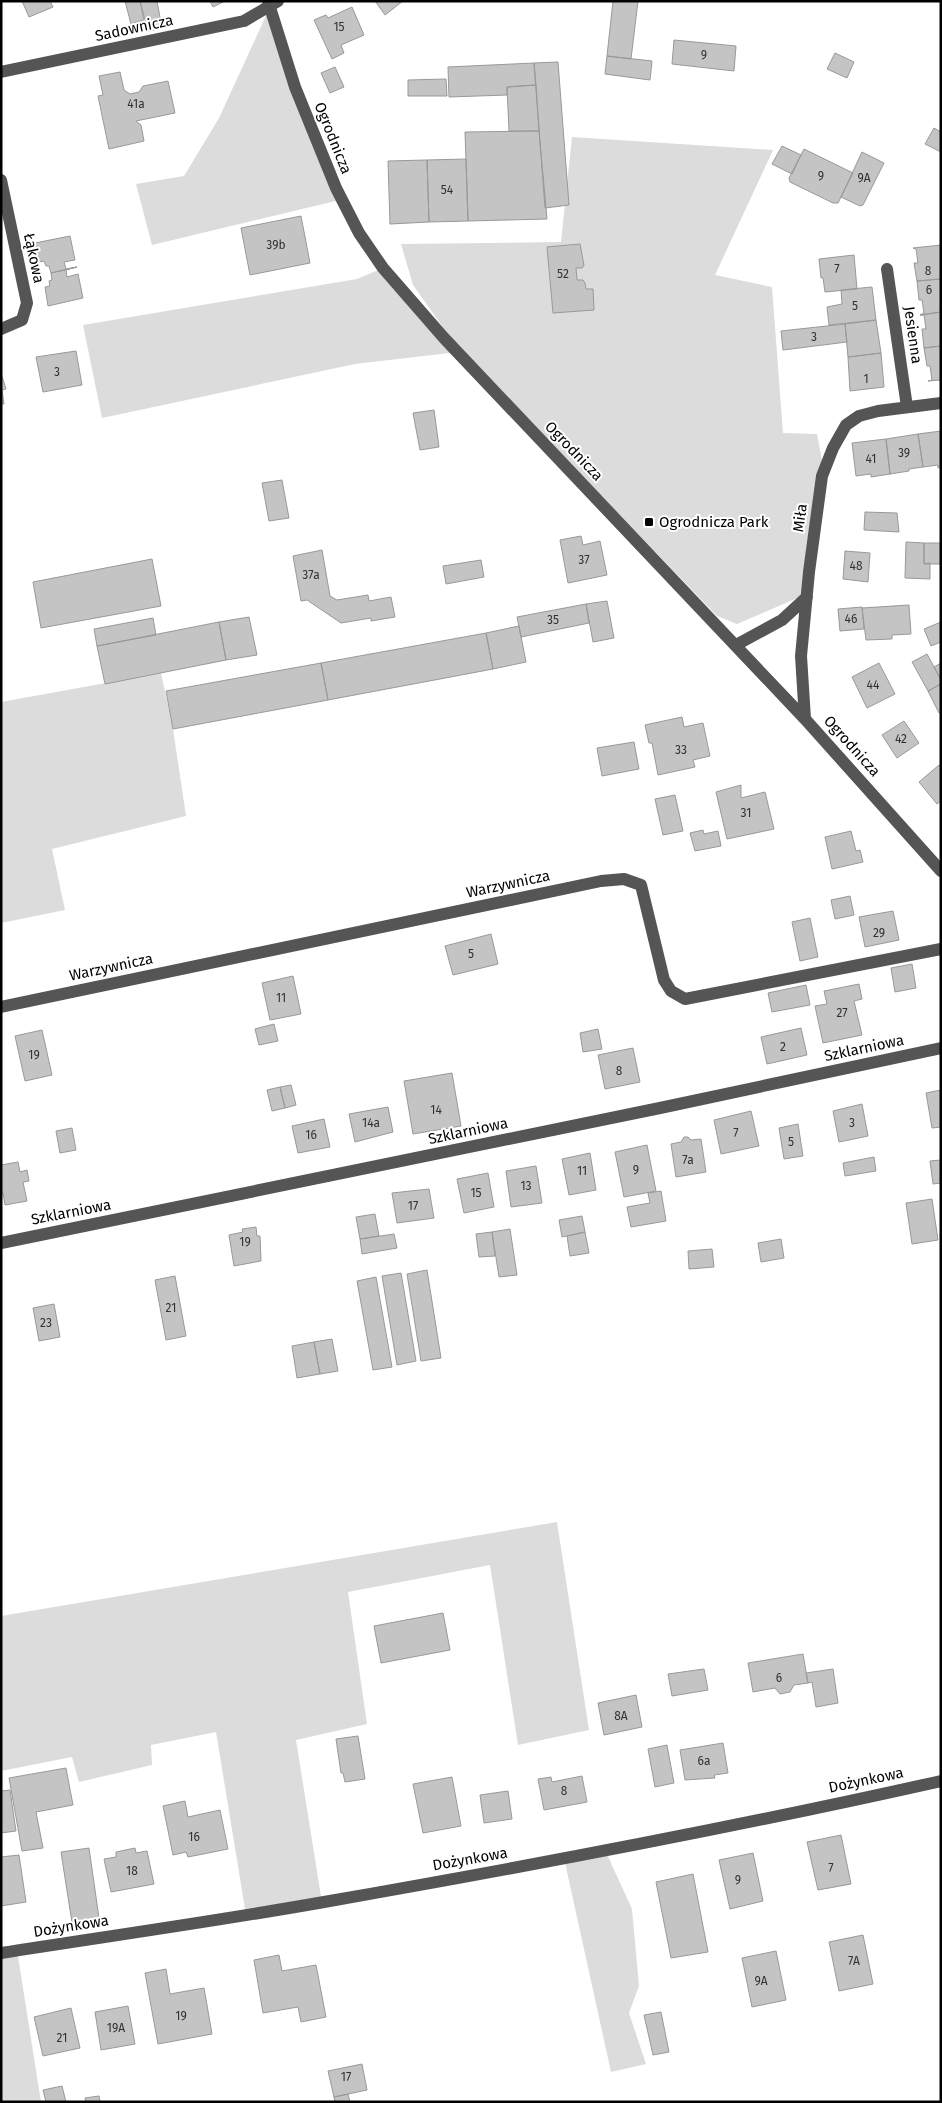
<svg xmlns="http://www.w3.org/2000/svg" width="942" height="2103" font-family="'Fira Sans',sans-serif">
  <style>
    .green { fill: #dcdcdc }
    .building { fill: #c4c4c4; stroke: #999 }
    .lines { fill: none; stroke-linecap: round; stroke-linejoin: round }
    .minor { stroke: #555; stroke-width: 12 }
    .poi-dot { fill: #000; stroke: #fff; stroke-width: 2 }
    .labels { text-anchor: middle; stroke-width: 4; stroke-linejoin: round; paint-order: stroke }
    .number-label { font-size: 12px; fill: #313131 }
    .street-label { font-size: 15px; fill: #000; stroke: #fff }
    .poi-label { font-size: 15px; fill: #000; stroke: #fff; text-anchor: start }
  </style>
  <rect width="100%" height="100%" fill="#fff"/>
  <path class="green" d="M 270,7 L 340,200 L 152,245 L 136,184 L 184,176 L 219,118 Z
    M 572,137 L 773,150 L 715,275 L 772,287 L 783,433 L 817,434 L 824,471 L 809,593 L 737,624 L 717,616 L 452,340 L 413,285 L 401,244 L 561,242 Z
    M 383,268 L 458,352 L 355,364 L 102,418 L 83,325 L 357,279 Z
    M 161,673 L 173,729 L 186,816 L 52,849 L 65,910 L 1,923 L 1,702 Z
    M 557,1522 L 589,1730 L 518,1745 L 490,1565 L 348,1592 L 367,1724 L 296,1740 L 322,1903 L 246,1915 L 216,1732 L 151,1745 L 152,1765 L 79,1782 L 72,1757 L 1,1771 L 1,1616 Z
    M 605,1850 L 632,1909 L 639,1986 L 629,2013 L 646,2064 L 611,2072 L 564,1858 Z
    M 17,1950 L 41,2102 L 1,2102 L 1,1955 Z"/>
  <path class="building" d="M 22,1 L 50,1 L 53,7 L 29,17 Z
    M 125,1 L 140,1 L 144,20 L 131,24 Z
    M 140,1 L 157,1 L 162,28 L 148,31 Z
    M 210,1 L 225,1 L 213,7 Z
    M 375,1 L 403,1 L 385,15 Z
    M 613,1 L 638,1 L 631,59 L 607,56 Z
    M 352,7 L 364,35 L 341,45 L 344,53 L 332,59 L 314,20 L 326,15 L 328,18 Z
    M 674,40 L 736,46 L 734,71 L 672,64 Z
    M 835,53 L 854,62 L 847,78 L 827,69 Z
    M 607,56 L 652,61 L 650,80 L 605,74 Z
    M 558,62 L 569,205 L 545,208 L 534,63 Z
    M 534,63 L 536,85 L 507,87 L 507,95 L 449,97 L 448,67 Z
    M 335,67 L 344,87 L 330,93 L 321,73 Z
    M 120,72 L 124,90 L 130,94 L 139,92 L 143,86 L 168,81 L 175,113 L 136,121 L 141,125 L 144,141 L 109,149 L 98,96 L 103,95 L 99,76 Z
    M 446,79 L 447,96 L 408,96 L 408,80 Z
    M 536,85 L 539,131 L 509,131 L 507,87 Z
    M 934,128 L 941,132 L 941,152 L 925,144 Z
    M 539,131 L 547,219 L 468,221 L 465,132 Z
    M 782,146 L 801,155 L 792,174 L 772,164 Z
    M 804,149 L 853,173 L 838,203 L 833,203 L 790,182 L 789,178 Z
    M 862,152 L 884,163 L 863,205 L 860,206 L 841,197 Z
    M 466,159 L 468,221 L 429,222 L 427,160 Z
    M 427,160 L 429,222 L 390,224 L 388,161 Z
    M 301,216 L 310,263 L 250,275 L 241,228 Z
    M 70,236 L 75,260 L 64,262 L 66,269 L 77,267 L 51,273 L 49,266 L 46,266 L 44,261 L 39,262 L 35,243 Z
    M 580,244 L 584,265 L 582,268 L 576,268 L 577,280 L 583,280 L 585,283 L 586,289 L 593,289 L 594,310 L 553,313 L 547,247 Z
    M 941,245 L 941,279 L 917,281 L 914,263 L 918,263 L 916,249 L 913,248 Z
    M 854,255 L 857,289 L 825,292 L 823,278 L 821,278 L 819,259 Z
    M 77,267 L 66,270 L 67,277 L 78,274 L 83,298 L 48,306 L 45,287 L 50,286 L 49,281 L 52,280 L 51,273 Z
    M 941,279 L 941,312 L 920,315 L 924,313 L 922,300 L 919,300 L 917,281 Z
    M 872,287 L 876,320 L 829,325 L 827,307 L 842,304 L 841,290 Z
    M 941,312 L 941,346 L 924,348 L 922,329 L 926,329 L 924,315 L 920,315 Z
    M 876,320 L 881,353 L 848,357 L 845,324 Z
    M 845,324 L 847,342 L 783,350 L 781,331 Z
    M 941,346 L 941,380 L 928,381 L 932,380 L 930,366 L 927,366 L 924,348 Z
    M 76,351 L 82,385 L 43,392 L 36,357 Z
    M 881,353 L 884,387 L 850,391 L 848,357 Z
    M 1,373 L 6,389 L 2,390 L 4,404 L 1,404 Z
    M 434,410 L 439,447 L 420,450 L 413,413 Z
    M 941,431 L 941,467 L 938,468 L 938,465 L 923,467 L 918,434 Z
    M 918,434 L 923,467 L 909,469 L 909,471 L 890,474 L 886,439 Z
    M 886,439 L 890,474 L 871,477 L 871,474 L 856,476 L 852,443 Z
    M 282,480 L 289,518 L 269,521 L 262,483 Z
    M 865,512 L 897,513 L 899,532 L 864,530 Z
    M 581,536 L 583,545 L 600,541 L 607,575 L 568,583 L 560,540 Z
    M 906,542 L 924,543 L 924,564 L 930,563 L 930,579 L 905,578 Z
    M 924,543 L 941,543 L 941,564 L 924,564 Z
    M 322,550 L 330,596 L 337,600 L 368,595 L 369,601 L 391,597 L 395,617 L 371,621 L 371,618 L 341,623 L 307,600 L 301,601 L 293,556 Z
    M 845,551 L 870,553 L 868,582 L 843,579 Z
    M 152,559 L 161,606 L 41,628 L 33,582 Z
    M 481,560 L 484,577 L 446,584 L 443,566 Z
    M 607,601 L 614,638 L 593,642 L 586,604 Z
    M 586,604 L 589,623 L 521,637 L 517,617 Z
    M 909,605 L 911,634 L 892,635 L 892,639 L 866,640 L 862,608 Z
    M 862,607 L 864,629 L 840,631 L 838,609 Z
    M 249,617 L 257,655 L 226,660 L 219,622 Z
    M 153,618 L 156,635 L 97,646 L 94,629 Z
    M 219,622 L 226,660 L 105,684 L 97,646 Z
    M 941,622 L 941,642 L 931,646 L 924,629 Z
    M 519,626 L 526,662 L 493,669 L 486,633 Z
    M 486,633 L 493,669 L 328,700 L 321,663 Z
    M 927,654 L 941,680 L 941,684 L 928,691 L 912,662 Z
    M 321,663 L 328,700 L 173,729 L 166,691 Z
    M 879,663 L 895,694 L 867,708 L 852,677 Z
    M 941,663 L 941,680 L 934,667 Z
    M 941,684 L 941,712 L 939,713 L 928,691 Z
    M 682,717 L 684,727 L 703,723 L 710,756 L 693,760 L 695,767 L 658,775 L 652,743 L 649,743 L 645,725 Z
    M 904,721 L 919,743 L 897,758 L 882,735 Z
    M 634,742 L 639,769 L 602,776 L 597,748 Z
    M 939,765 L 941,767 L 941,801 L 937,804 L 919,782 Z
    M 741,785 L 741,798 L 765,792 L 774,829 L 727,839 L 716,792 Z
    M 675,795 L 683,831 L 663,835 L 655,799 Z
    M 703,830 L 704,834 L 718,831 L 721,846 L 695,851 L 690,833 Z
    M 851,831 L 856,851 L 860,850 L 863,862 L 832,869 L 825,837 Z
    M 850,896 L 854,915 L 835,919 L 831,900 Z
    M 893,911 L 899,940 L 865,947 L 859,917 Z
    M 810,918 L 818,957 L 800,961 L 792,922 Z
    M 491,934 L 498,964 L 453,975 L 445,946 Z
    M 912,964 L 916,988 L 895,992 L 891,968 Z
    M 293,976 L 301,1014 L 270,1020 L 262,983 Z
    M 859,984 L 862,999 L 854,1001 L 862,1035 L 823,1043 L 815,1006 L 827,1004 L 824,991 Z
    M 806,985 L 810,1005 L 772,1012 L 768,993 Z
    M 274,1024 L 278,1041 L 259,1045 L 255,1029 Z
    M 801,1028 L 807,1055 L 767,1064 L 761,1037 Z
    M 598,1029 L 602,1049 L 583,1052 L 580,1033 Z
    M 42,1030 L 52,1075 L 25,1081 L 15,1036 Z
    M 633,1048 L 640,1082 L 605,1089 L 598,1055 Z
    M 452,1073 L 461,1126 L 413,1134 L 404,1081 Z
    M 291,1085 L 296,1105 L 285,1108 L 280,1087 Z
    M 280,1087 L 285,1108 L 272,1111 L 267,1090 Z
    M 941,1090 L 941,1127 L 932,1128 L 926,1093 Z
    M 862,1104 L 868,1136 L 839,1142 L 833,1111 Z
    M 388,1107 L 393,1132 L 355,1142 L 349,1114 Z
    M 751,1111 L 759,1146 L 721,1154 L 714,1120 Z
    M 324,1119 L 330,1147 L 298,1153 L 292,1126 Z
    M 798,1124 L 803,1156 L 784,1159 L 779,1128 Z
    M 72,1128 L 76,1150 L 60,1153 L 56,1131 Z
    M 684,1137 L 688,1137 L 691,1140 L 701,1139 L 706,1172 L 676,1177 L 671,1144 L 681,1142 Z
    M 647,1145 L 656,1191 L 624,1197 L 615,1152 Z
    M 590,1153 L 596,1190 L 569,1195 L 562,1159 Z
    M 874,1157 L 876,1171 L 845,1176 L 843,1163 Z
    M 941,1160 L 941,1183 L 933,1184 L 930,1161 Z
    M 18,1162 L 20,1172 L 27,1170 L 29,1181 L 23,1182 L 27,1201 L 5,1205 L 3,1193 L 1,1193 L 1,1165 Z
    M 536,1166 L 542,1203 L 511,1207 L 506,1171 Z
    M 488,1173 L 494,1207 L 464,1213 L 457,1179 Z
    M 429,1189 L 434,1218 L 397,1223 L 392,1193 Z
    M 661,1191 L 666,1221 L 631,1227 L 627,1207 L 650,1203 L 648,1193 Z
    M 932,1199 L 938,1240 L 912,1244 L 906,1203 Z
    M 375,1214 L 379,1236 L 360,1239 L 356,1217 Z
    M 582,1216 L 585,1232 L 562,1237 L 559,1220 Z
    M 256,1227 L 257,1236 L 260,1236 L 261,1261 L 234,1266 L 229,1235 L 243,1232 L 242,1229 Z
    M 510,1229 L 517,1275 L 499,1277 L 492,1232 Z
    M 492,1232 L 495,1256 L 479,1257 L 476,1234 Z
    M 585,1232 L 589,1253 L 570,1256 L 567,1236 Z
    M 394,1234 L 397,1248 L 362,1254 L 360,1239 Z
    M 781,1239 L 784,1258 L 761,1262 L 758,1243 Z
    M 712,1249 L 714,1267 L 689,1269 L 688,1251 Z
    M 427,1270 L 441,1358 L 421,1361 L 407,1274 Z
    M 401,1273 L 416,1361 L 397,1365 L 382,1276 Z
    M 175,1276 L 186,1336 L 166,1340 L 155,1280 Z
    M 376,1277 L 392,1367 L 373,1370 L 357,1281 Z
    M 54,1304 L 60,1337 L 39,1341 L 33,1308 Z
    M 332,1339 L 338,1371 L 320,1374 L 314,1342 Z
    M 314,1342 L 320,1374 L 297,1378 L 292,1346 Z
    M 443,1613 L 450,1650 L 381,1663 L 374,1626 Z
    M 803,1654 L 808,1683 L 794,1685 L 790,1692 L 780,1694 L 775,1688 L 753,1692 L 748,1663 Z
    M 704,1669 L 708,1690 L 672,1696 L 668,1674 Z
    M 833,1669 L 838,1703 L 816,1707 L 812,1682 L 808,1683 L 806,1673 Z
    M 636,1695 L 642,1727 L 604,1735 L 598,1703 Z
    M 358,1736 L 365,1779 L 345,1782 L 343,1773 L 341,1773 L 336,1739 Z
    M 723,1743 L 728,1773 L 714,1775 L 715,1778 L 685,1780 L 680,1750 Z
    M 667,1745 L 674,1783 L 655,1787 L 648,1749 Z
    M 66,1768 L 73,1805 L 36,1812 L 43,1848 L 22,1851 L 9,1778 Z
    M 582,1776 L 587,1802 L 544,1810 L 538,1779 L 551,1777 L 552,1782 Z
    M 452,1777 L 461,1826 L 423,1833 L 413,1784 Z
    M 10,1790 L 16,1831 L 1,1833 L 1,1791 Z
    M 508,1791 L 512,1819 L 484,1823 L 480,1795 Z
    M 185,1801 L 188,1817 L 220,1810 L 228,1849 L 188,1857 L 186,1852 L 173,1855 L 163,1806 Z
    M 841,1835 L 851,1884 L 818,1890 L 807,1842 Z
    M 89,1848 L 100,1925 L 73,1929 L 61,1852 Z
    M 135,1848 L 136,1853 L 147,1851 L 154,1884 L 111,1892 L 104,1859 L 116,1857 L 116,1852 Z
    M 753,1853 L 763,1901 L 730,1909 L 719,1860 Z
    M 19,1855 L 26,1902 L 1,1906 L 1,1857 Z
    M 693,1874 L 708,1952 L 671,1958 L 656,1882 Z
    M 863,1935 L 873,1984 L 839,1991 L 829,1942 Z
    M 776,1951 L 786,2000 L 752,2007 L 742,1958 Z
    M 279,1955 L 282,1971 L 316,1965 L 326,2017 L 301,2022 L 298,2007 L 263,2013 L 254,1960 Z
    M 166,1969 L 170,1994 L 204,1988 L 212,2034 L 158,2044 L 145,1973 Z
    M 128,2006 L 135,2044 L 101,2050 L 95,2012 Z
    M 71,2008 L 80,2048 L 43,2056 L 34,2017 Z
    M 661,2012 L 669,2052 L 653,2055 L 644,2015 Z
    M 362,2064 L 367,2090 L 334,2097 L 328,2071 Z
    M 62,2086 L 66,2102 L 46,2102 L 43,2090 Z
    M 348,2094 L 350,2102 L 335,2102 L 334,2097 Z
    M 99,2096 L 100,2102 L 86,2102 L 85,2098 Z"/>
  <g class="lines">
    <path class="minor" d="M 268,1 L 295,87 L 336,188 L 359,233 L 383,268 L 444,338 L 805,719 L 941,871
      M 1,72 L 244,21 L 278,1
      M 1,180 L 27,303 L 22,320 L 1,329
      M 887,269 L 907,407
      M 736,645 L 782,620 L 807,597
      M 805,719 L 801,656 L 809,572 L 822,476 L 833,448 L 846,425 L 859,416 L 878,411 L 941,403
      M 1,1007 L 601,881 L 624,879 L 641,885 L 664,980 L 671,991 L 685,999 L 941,949
      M 1,1243 L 660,1108 L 941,1048
      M 1,1953 C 109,1936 217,1921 324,1902 C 530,1866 736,1827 941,1781"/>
  </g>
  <rect class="poi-dot" x="644" y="517" width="10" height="10" rx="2.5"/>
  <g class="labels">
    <g class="number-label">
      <text x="339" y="31">15</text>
      <text x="704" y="59">9</text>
      <text x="136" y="108">41a</text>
      <text x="821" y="180">9</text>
      <text x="864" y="182">9A</text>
      <text x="447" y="194">54</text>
      <text x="276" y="249">39b</text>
      <text x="837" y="273">7</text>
      <text x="928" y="275">8</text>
      <text x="563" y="278">52</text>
      <text x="929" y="294">6</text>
      <text x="855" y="310">5</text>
      <text x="814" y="341">3</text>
      <text x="57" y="376">3</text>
      <text x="866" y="383">1</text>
      <text x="904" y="457">39</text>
      <text x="871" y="463">41</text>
      <text x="584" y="564">37</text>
      <text x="856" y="570">48</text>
      <text x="311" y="579">37a</text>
      <text x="851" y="623">46</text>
      <text x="553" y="624">35</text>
      <text x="873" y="689">44</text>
      <text x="901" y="743">42</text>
      <text x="681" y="754">33</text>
      <text x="746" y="817">31</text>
      <text x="879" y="937">29</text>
      <text x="471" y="958">5</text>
      <text x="281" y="1002">11</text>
      <text x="842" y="1017">27</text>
      <text x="783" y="1051">2</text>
      <text x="34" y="1059">19</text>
      <text x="619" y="1075">8</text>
      <text x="436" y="1114">14</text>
      <text x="371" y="1127">14a</text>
      <text x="852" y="1127">3</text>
      <text x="736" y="1137">7</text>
      <text x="311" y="1139">16</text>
      <text x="791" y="1146">5</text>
      <text x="688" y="1164">7a</text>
      <text x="636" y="1174">9</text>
      <text x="582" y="1175">11</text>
      <text x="526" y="1190">13</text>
      <text x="476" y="1197">15</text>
      <text x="413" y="1210">17</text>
      <text x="245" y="1246">19</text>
      <text x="171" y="1312">21</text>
      <text x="46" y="1327">23</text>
      <text x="779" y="1682">6</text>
      <text x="621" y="1720">8A</text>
      <text x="704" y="1765">6a</text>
      <text x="564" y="1795">8</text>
      <text x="194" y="1841">16</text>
      <text x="831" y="1872">7</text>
      <text x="132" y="1875">18</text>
      <text x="738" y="1884">9</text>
      <text x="854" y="1965">7A</text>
      <text x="761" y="1985">9A</text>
      <text x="181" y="2020">19</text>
      <text x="116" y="2032">19A</text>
      <text x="62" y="2042">21</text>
      <text x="346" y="2081">17</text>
    </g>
    <g class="street-label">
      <text transform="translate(134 28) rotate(-12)" y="5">Sadownicza</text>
      <text transform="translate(333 138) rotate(68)" y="5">Ogrodnicza</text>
      <text transform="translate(34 258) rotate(78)" y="5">Łąkowa</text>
      <text transform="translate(913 335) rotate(82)" y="5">Jesienna</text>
      <text transform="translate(574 451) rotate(46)" y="5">Ogrodnicza</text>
      <text transform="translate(800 518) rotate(-82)" y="5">Miła</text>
      <text transform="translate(852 746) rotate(48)" y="5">Ogrodnicza</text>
      <text transform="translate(508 884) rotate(-12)" y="5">Warzywnicza</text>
      <text transform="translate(111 967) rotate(-12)" y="5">Warzywnicza</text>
      <text transform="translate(864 1048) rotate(-12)" y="5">Szklarniowa</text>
      <text transform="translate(468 1131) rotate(-12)" y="5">Szklarniowa</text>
      <text transform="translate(71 1212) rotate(-11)" y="5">Szklarniowa</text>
      <text transform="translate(866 1780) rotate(-12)" y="5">Dożynkowa</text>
      <text transform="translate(470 1859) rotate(-10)" y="5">Dożynkowa</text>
      <text transform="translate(71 1926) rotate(-9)" y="5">Dożynkowa</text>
    </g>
    <g class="poi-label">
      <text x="659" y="527">Ogrodnicza Park</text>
    </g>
  </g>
  <rect width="942" height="2103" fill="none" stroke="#000000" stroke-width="5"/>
</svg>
